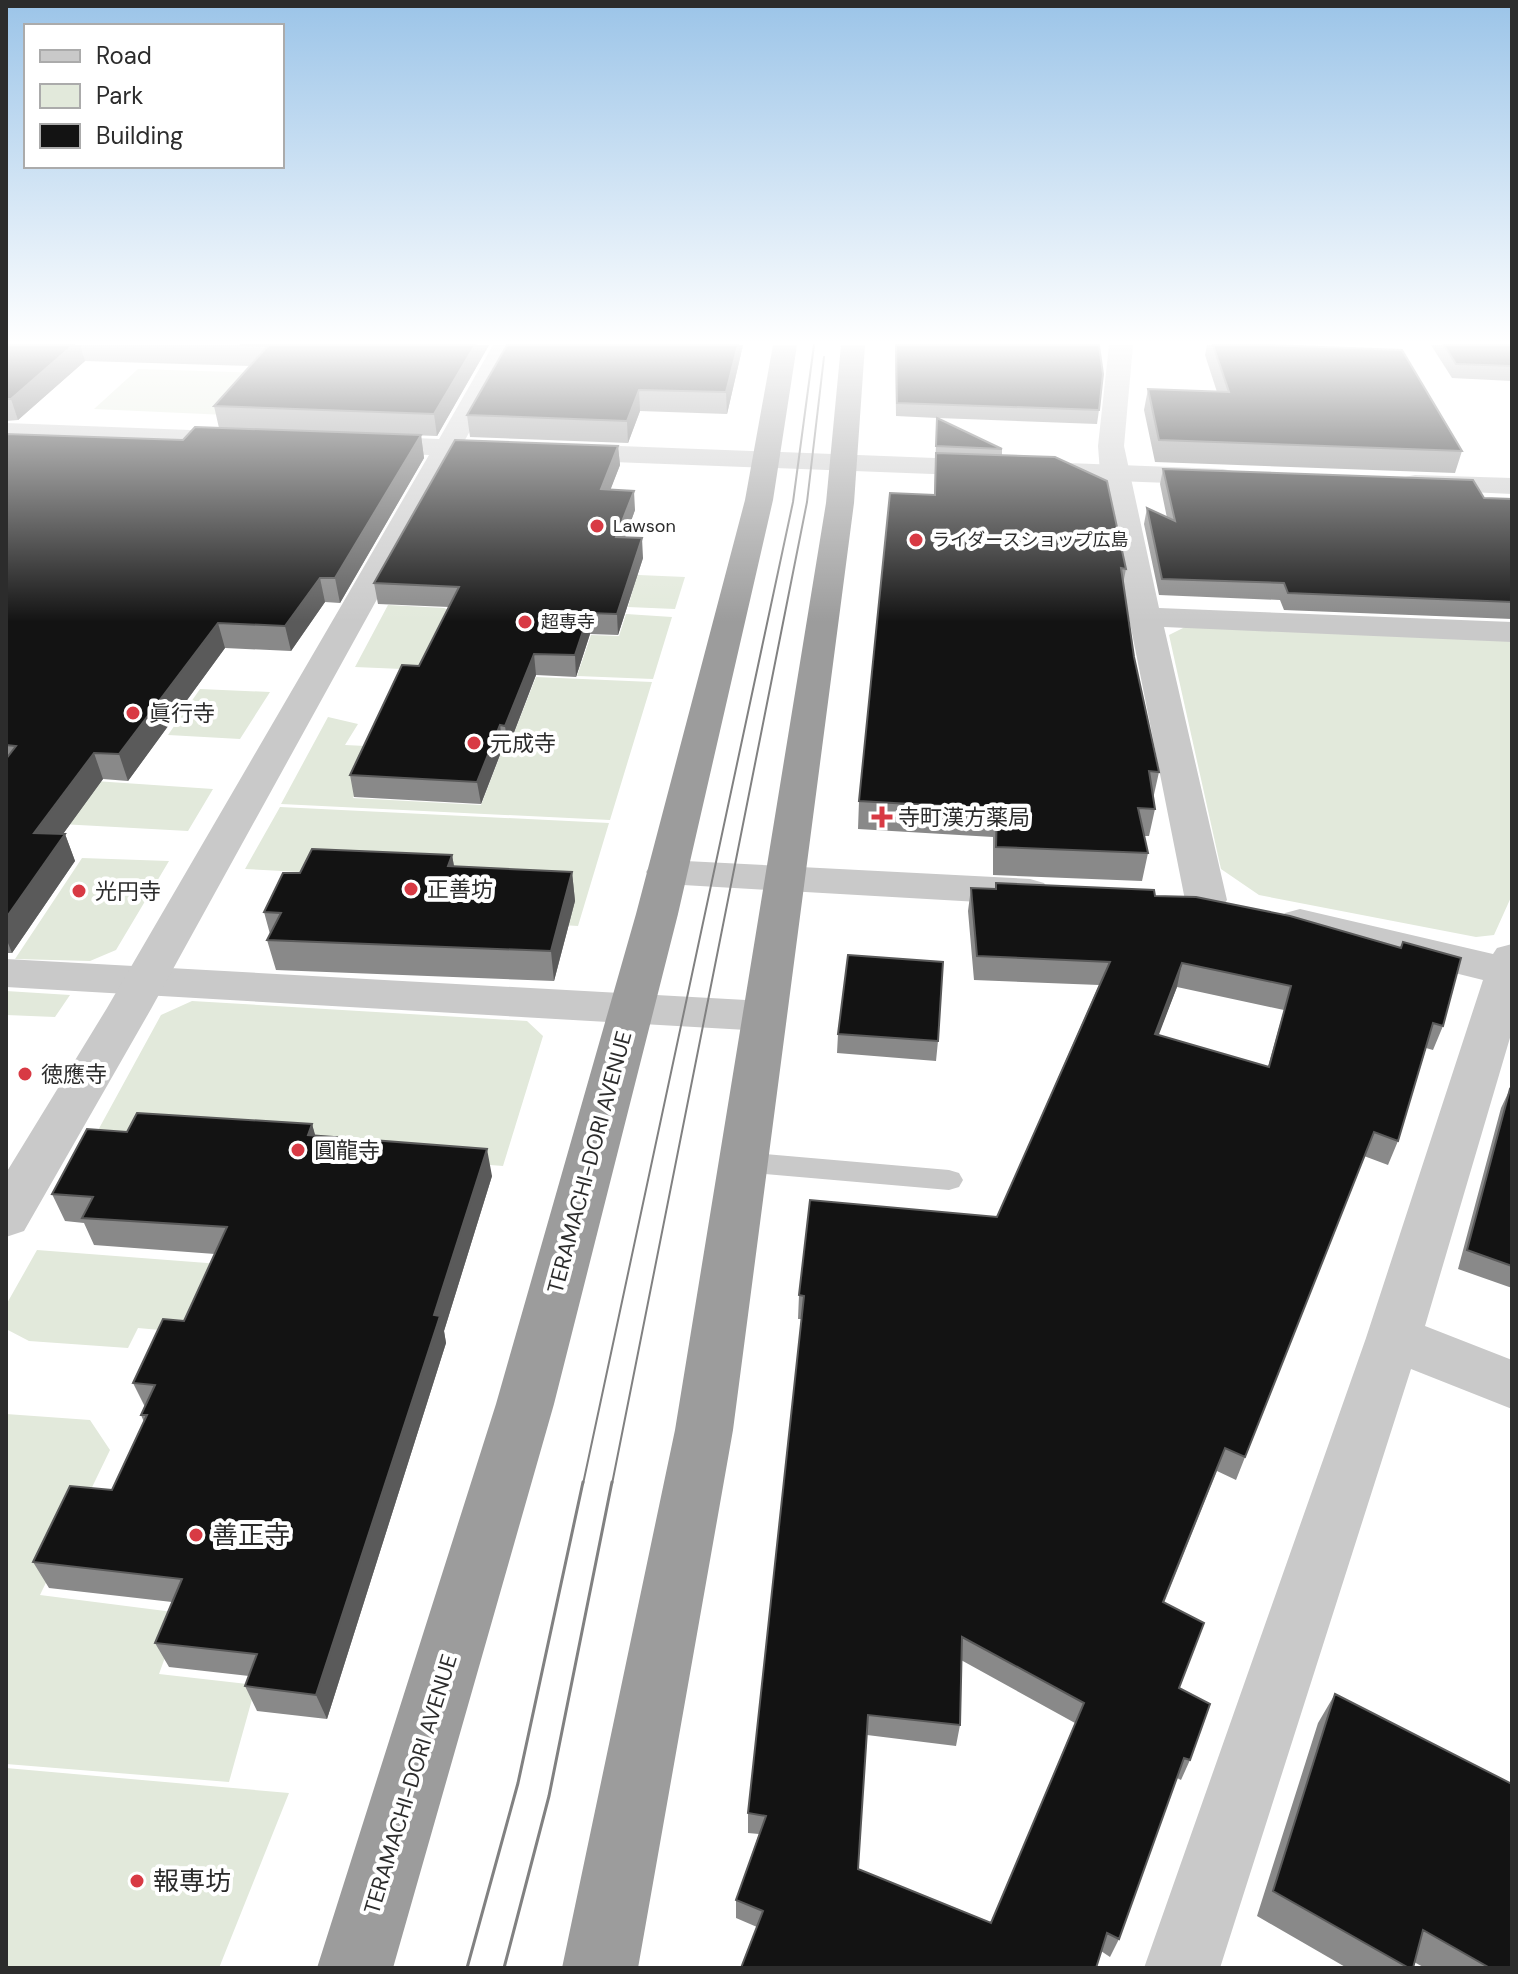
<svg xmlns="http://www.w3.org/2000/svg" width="1518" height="1974" font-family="'DM Sans','Noto Sans JP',sans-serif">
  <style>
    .green { fill: #e2e9db }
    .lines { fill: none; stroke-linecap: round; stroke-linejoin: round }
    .service { fill: #c9c9c9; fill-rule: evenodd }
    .minor { fill: #c9c9c9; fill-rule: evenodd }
    .tertiary { fill: #c9c9c9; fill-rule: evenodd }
    .trunk { fill: #9c9c9c; fill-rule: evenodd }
    .tram-far1 { stroke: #818181; stroke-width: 2 }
    .tram { stroke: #818181; stroke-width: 3 }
    .wall { fill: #898989; fill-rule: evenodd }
    .shaded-wall { fill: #5a5a5a }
    .building { fill: #131313; stroke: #5a5a5a; stroke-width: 2; fill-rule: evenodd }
    .poi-dot { fill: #d83a44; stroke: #fff; stroke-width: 3 }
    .labels { text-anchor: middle; stroke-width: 8; stroke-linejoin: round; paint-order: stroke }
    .far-poi-label { font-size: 18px; fill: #2c2c2c; stroke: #fff; text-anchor: start }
    .poi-label { font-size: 22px; fill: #2c2c2c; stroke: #fff; text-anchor: start }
    .street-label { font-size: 22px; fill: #2c2c2c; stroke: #fff }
    .near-poi-label { font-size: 26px; fill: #2c2c2c; stroke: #fff; text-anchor: start }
  </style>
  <rect width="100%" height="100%" fill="#fff"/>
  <path class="green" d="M 138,369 L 264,373 L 227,415 L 94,409 Z
    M 569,572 L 685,577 L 675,609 L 628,607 L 634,586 L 535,581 Z
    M 388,605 L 444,608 L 472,620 L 449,671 L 355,667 Z
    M 626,614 L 672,617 L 653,679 L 577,676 L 591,635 L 619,636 Z
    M 1189,625 L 1512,638 L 1512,895 L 1494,935 L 1476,937 L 1259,895 L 1221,869 L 1169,635 Z
    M 536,677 L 652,682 L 610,820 L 281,804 L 328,717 L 358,724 L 345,745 L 386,747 L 368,768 L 353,798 L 481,805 L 501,753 L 506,753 Z
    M 200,689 L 270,692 L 240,739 L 168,735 Z
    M 6,775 L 213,789 L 188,831 L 6,821 Z
    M 280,807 L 609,823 L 578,926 L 515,922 L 526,884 L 245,869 Z
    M 82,858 L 169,861 L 116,950 L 90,961 L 15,959 Z
    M 6,991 L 70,995 L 55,1017 L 6,1015 Z
    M 192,1001 L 527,1021 L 543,1036 L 503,1166 L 96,1134 L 161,1015 Z
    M 37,1250 L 458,1282 L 182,1332 L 138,1328 L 128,1348 L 29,1341 L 6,1329 L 6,1305 Z
    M 6,1414 L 90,1420 L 110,1450 L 40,1595 L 181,1613 L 159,1674 L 256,1685 L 229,1782 L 6,1764 Z
    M 6,1768 L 289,1793 L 219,1968 L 6,1968 Z"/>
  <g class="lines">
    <path class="service" d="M 743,1152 L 949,1170 L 959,1173 L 963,1180 L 959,1187 L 949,1190 L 743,1172 L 733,1169 L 729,1162 L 733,1155 Z"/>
    <path class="minor" d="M 1109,345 L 1133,345 L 1124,446 L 1159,608 L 1512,622 L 1512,642 L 1164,627 L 1227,900 L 1221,909 L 1206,913 L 1191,909 L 1185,900 L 1100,472 L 1098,446 Z
      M 666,860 L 1030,879 L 1044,883 L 1050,892 L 1044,901 L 1030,905 L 666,884 L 652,881 L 646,872 L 652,863 Z
      M 1300,909 L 1493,954 L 1497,948 L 1512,944 L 1512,1031 L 1425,1326 L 1512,1360 L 1512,1409 L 1411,1369 L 1220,1968 L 1144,1968 L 1366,1338 L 1483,980 L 1285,931 L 1279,922 L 1285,913 Z
      M 6,959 L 764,1001 L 780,1005 L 786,1016 L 780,1027 L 764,1031 L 6,987 Z"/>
    <path class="tertiary" d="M 493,345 L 517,345 L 465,440 L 1223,469 L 1233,471 L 1237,477 L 1233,483 L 1223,485 L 456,456 L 151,1009 L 24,1231 L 6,1237 L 6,1173 L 107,1008 L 429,455 L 364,452 L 355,450 L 351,444 L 355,438 L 364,436 L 439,439 Z
      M 6,423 L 243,432 L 252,434 L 256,440 L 252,446 L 243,448 L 6,439 Z
      M 1415,475 L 1512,478 L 1512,494 L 1405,489 L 1401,483 L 1405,477 Z"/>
    <path class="trunk" d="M 773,345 L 797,345 L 773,500 L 678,914 L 554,1404 L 393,1968 L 317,1968 L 496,1404 L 636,914 L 745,500 Z
      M 841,345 L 865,345 L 854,503 L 733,1430 L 638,1968 L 562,1968 L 675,1430 L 826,503 Z"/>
    <path class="tram-far1" d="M 583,1484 L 793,502 L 814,345
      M 612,1484 L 807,502 L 824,357"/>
    <path class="tram" d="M 467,1968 L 518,1783 L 583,1482
      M 504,1968 L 549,1796 L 612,1482"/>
  </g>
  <path class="wall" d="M 6,345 L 489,345 L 437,436 L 219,428 L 214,406 L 250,366 L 85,361 L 18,420 L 6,421 Z
    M 507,345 L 743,345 L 727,414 L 640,411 L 628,443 L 470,437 L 467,415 Z
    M 895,345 L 1099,345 L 1099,410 L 1097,424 L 938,418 L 1002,449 L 1002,455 L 1126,569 L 1123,584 L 1134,657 L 1159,772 L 1153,799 L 1155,809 L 1149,836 L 1144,836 L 1148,853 L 1142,881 L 993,875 L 993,837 L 858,829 L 859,801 L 934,494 L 937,418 L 896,416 Z
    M 1207,345 L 1267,345 L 1462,451 L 1455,473 L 1155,462 L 1144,410 L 1148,389 L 1217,392 L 1205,355 Z
    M 1431,345 L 1512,345 L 1512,381 L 1452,378 Z
    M 6,434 L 183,440 L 421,435 L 424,458 L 340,603 L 325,602 L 291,651 L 225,648 L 128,781 L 103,779 L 63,834 L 65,834 L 75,861 L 12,953 L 6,953 Z
    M 618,446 L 620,465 L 610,490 L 635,510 L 625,537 L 643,558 L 618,635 L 590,634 L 576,677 L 536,675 L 508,748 L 503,747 L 481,804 L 354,797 L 350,775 L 419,666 L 449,607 L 378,604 L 374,583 Z
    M 1163,469 L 1484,498 L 1512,499 L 1512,619 L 1284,610 L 1280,600 L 1159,595 L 1144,524 L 1147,508 L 1167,518 L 1160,484 Z
    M 452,855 L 454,866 L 572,872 L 575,901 L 554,981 L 276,970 L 267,940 L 270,934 L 264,912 L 300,873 Z
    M 996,883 L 1155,896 L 1443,1026 L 1433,1050 L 1426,1048 L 1398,1141 L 1388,1165 L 1364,1156 L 1236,1480 L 1217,1471 L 1164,1603 L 1179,1688 L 1190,1760 L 1181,1780 L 1177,1778 L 1119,1939 L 1110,1957 L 1101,1951 L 757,1927 L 736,1918 L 736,1900 L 759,1834 L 748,1833 L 748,1813 L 802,1319 L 798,1319 L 799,1295 L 997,1217 L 1099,985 L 974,980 L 968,911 L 971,888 L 995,889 ZM 1177,987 L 1284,1010 L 1268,1067 L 1158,1035 ZM 961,1660 L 1075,1723 L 991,1923 L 858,1869 L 867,1735 L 956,1746 L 960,1725 Z
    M 838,1034 L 938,1041 L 936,1061 L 837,1053 Z
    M 1510,1089 L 1512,1090 L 1512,1288 L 1458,1269 L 1501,1108 Z
    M 312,1124 L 315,1136 L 492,1176 L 444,1331 L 446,1343 L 327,1719 L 257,1711 L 245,1686 L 249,1676 L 169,1667 L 155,1643 L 172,1602 L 49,1588 L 33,1562 L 112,1490 L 144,1422 L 141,1415 L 145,1407 L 133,1383 L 184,1321 L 215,1254 L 94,1245 L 84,1223 L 65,1221 L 52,1194 L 127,1132 Z
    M 1335,1694 L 1512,1968 L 1425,1968 L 1414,1962 L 1413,1968 L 1347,1968 L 1257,1916 L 1318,1723 Z"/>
  <path class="shaded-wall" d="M 73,345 L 80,345 L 85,361 L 18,420 L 11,399 Z
    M 475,345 L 489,345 L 437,436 L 434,414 Z
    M 738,345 L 743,345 L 727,414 L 726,392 Z
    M 639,390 L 640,411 L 628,443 L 627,421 Z
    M 421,435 L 424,458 L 340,603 L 335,578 Z
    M 618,446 L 620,465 L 603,509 L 601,489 Z
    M 634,491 L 635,510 L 618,557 L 616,537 Z
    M 642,538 L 643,558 L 618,635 L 617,614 Z
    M 320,578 L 325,602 L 291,651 L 285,626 Z
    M 589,613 L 590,634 L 576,677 L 575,655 Z
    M 218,623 L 225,648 L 128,781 L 119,754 Z
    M 534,654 L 536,675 L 508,748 L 505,726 Z
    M 500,725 L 503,747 L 481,804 L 477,782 Z
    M 94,753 L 103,779 L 44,860 L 34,833 Z
    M 65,834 L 75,861 L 12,953 L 6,938 L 6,918 Z
    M 452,855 L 457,884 L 448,866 Z
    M 572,872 L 575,901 L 554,981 L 551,951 Z
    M 1182,963 L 1177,987 L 1150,1058 L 1155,1034 Z
    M 312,1124 L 320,1152 L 308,1135 Z
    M 487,1149 L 492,1176 L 444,1331 L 446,1343 L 327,1719 L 316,1695 L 434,1315 Z"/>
  <path class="building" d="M 6,345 L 73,345 L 11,399 L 6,399 Z
    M 240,345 L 475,345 L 434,414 L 214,406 L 268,346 Z
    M 507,345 L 738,345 L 726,392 L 639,390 L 627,421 L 467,415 Z
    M 896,345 L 1099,345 L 1103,374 L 1099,410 L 897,403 Z
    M 1213,345 L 1267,345 L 1402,350 L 1462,451 L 1159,440 L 1148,389 L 1229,392 Z
    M 1444,345 L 1512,345 L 1512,366 L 1456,364 Z
    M 937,418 L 1002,449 L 936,446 Z
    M 195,427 L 421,435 L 335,578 L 320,578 L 285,626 L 218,623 L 119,754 L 94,753 L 34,833 L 65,834 L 6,918 L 6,759 L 16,746 L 6,745 L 6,434 L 183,440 Z
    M 455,440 L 618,446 L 601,489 L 634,491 L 616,537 L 642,538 L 617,614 L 589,613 L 575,655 L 534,654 L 505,726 L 500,725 L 477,782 L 350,775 L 402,665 L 419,666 L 459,587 L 374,583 Z
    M 936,453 L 1055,457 L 1107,481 L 1126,569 L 1121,568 L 1134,657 L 1159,772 L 1149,771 L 1155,809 L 1138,808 L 1148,853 L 996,847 L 997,809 L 859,801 L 890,493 L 935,495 Z
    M 1163,469 L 1473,480 L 1484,498 L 1512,499 L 1512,602 L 1288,593 L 1284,583 L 1162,579 L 1147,508 L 1175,521 Z
    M 312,849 L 452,855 L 448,866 L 572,872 L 551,951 L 267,940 L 281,913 L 264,912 L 283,873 L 300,873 Z
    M 996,883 L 1154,890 L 1155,896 L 1196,897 L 1290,916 L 1401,948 L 1403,942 L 1461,958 L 1443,1026 L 1433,1023 L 1398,1141 L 1374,1132 L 1245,1457 L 1225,1448 L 1163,1602 L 1204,1623 L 1179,1688 L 1210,1704 L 1190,1760 L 1184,1758 L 1119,1939 L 1107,1933 L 1096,1968 L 741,1968 L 763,1911 L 736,1900 L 766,1816 L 748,1813 L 804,1296 L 799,1295 L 810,1200 L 997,1217 L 1110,962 L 977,956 L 971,888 L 996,889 ZM 1182,963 L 1291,986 L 1269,1067 L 1155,1034 ZM 962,1637 L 1084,1703 L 991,1923 L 858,1869 L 868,1715 L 960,1725 Z
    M 848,955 L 943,962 L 938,1041 L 838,1034 Z
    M 1510,1089 L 1512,1090 L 1512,1266 L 1467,1250 Z
    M 137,1113 L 312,1124 L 308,1135 L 487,1149 L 434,1315 L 440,1316 L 316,1695 L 245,1686 L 257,1654 L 155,1643 L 182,1579 L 33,1562 L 70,1486 L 112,1490 L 147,1415 L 141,1415 L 155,1385 L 133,1383 L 163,1319 L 184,1321 L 227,1227 L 82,1218 L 93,1197 L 52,1194 L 87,1129 L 127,1132 Z
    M 1335,1694 L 1512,1784 L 1512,1968 L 1490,1968 L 1423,1930 L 1413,1968 L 1409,1968 L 1273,1891 Z"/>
  <linearGradient id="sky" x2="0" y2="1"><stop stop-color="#9bc4e8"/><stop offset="0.55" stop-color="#fff"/><stop offset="1" stop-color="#fff" stop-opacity="0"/></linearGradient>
  <rect width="1518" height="622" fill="url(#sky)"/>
  <g class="poi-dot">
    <circle cx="597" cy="526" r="8"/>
    <circle cx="916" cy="540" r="8"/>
    <circle cx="525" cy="622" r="8"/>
    <circle cx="133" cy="713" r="8"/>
    <circle cx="474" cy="743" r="8"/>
    <path d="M878 805h8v8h8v8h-8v8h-8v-8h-8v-8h8z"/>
    <circle cx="411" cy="889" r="8"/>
    <circle cx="79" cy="891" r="8"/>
    <circle cx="25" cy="1074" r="8"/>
    <circle cx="298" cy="1150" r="8"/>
    <circle cx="196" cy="1535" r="8"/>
    <circle cx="137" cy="1881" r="8"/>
  </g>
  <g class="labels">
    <g class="far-poi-label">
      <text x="613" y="532">Lawson</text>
      <text x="932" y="546">ライダースショップ広島</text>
      <text x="541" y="628">超専寺</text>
    </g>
    <g class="poi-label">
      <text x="149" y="721">眞行寺</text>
      <text x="490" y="751">元成寺</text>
      <text x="898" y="825">寺町漢方薬局</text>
      <text x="427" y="897">正善坊</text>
      <text x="95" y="899">光円寺</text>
      <text x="41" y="1082">徳應寺</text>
      <text x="314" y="1158">圓龍寺</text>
    </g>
    <g class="street-label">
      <text transform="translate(589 1162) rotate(-75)" y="8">TERAMACHI-DORI AVENUE</text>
      <text transform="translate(410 1784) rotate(-73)" y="8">TERAMACHI-DORI AVENUE</text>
    </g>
    <g class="near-poi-label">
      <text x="212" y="1544">善正寺</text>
      <text x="153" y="1890">報専坊</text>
    </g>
  </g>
  <rect width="1518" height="1974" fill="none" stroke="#2c2c2c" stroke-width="16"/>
  <rect x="24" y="24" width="260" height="144" fill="#ffffff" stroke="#ababab" stroke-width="2"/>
  <rect x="40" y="50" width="40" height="12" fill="#c9c9c9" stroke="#ababab" stroke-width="2"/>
  <text x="96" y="64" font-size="24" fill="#2c2c2c">Road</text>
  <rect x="40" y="84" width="40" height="24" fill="#e2e9db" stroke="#ababab" stroke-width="2"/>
  <text x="96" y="104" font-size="24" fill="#2c2c2c">Park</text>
  <rect x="40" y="124" width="40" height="24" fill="#131313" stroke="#ababab" stroke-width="2"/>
  <text x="96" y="144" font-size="24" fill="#2c2c2c">Building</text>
</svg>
